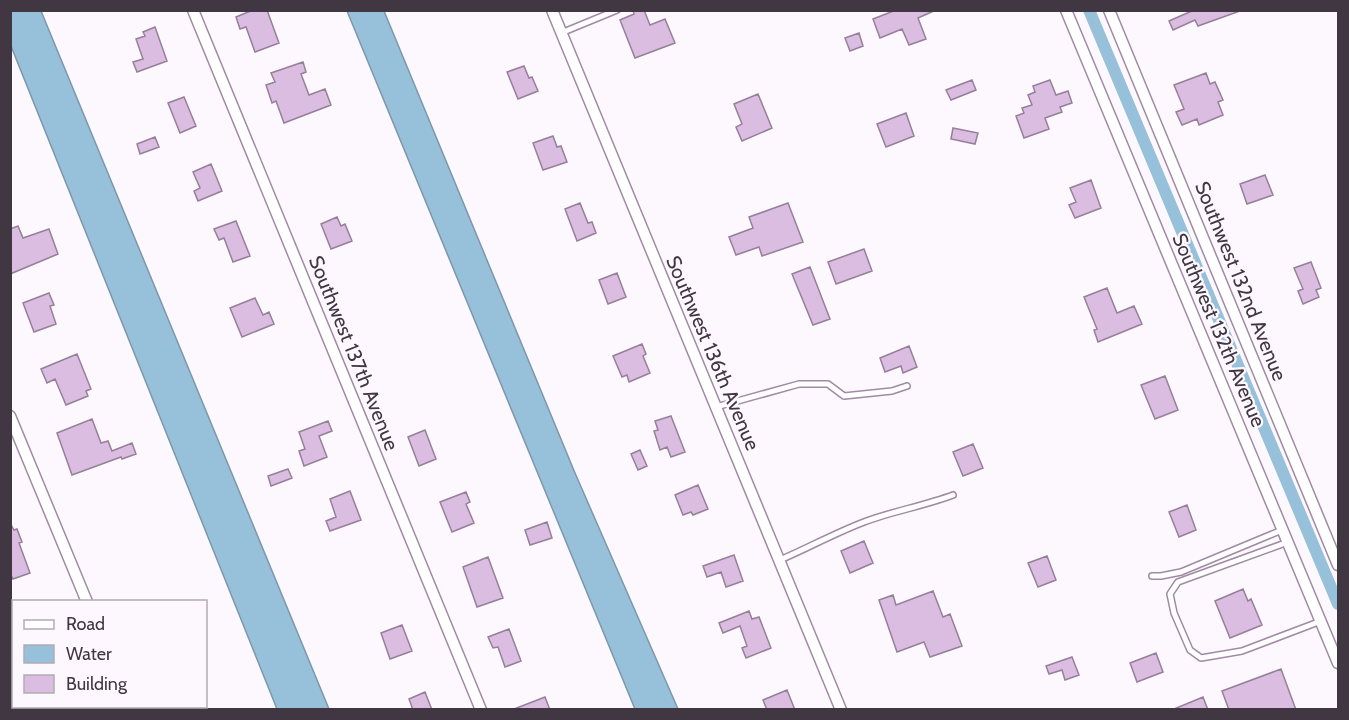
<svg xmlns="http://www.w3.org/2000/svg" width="1349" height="720" font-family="Cabin,sans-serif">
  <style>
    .water { fill: #97c0da; stroke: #7d97ac; stroke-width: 1.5 }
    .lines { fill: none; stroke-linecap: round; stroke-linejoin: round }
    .canal { stroke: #97c0da; stroke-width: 12 }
    .building { fill: #dabde0; stroke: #957f99; stroke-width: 1.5 }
    .service-casing { stroke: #a08aa4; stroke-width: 8 }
    .minor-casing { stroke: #a08aa4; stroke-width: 13 }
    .service { stroke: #fff; stroke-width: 5 }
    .minor { stroke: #fff; stroke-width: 10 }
    .labels { text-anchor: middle; stroke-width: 4.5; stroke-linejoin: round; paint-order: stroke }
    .street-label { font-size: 20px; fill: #413742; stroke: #fdf8fe }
  </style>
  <rect width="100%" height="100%" fill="#fdf8fe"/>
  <path class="water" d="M 11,10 L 41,11 L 329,709 L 277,709 L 11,46 Z
    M 347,11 L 384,11 L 575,473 L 678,709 L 635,709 Z"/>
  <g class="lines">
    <path class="canal" d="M 1089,10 L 1338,604"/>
  </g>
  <path class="building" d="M 253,10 L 267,10 L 279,43 L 255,52 L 246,27 L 240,29 L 236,17 Z
    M 633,10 L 644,10 L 650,25 L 665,19 L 675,43 L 635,58 L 620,20 L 634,14 Z
    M 896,10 L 936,10 L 918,18 L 926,39 L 909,45 L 902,29 L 880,38 L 873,19 Z
    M 1194,10 L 1240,10 L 1240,11 L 1198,26 L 1195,20 L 1173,30 L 1169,21 Z
    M 155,27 L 167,61 L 137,72 L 133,62 L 143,59 L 136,39 L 145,36 L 143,32 Z
    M 859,33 L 863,46 L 850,51 L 845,38 Z
    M 303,62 L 306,72 L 301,74 L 309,95 L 325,89 L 331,105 L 284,123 L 276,101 L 272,103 L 266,85 L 275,82 L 271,73 Z
    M 524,66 L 529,78 L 532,77 L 538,91 L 518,99 L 507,72 Z
    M 1206,73 L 1210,84 L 1215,82 L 1223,100 L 1218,102 L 1223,115 L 1199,125 L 1197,119 L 1182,125 L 1176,112 L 1184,109 L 1174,85 Z
    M 972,80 L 976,90 L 951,100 L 946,90 Z
    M 1050,80 L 1056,95 L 1068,91 L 1072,103 L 1060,107 L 1062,112 L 1045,118 L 1049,129 L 1024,138 L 1016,116 L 1024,113 L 1022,108 L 1032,105 L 1028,95 L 1035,92 L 1033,86 Z
    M 758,94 L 772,128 L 742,141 L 736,127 L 742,124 L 734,104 Z
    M 184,97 L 196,126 L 180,133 L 168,103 Z
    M 906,113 L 914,136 L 886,147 L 877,124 Z
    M 953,128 L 978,133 L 975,144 L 951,139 Z
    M 553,136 L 557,147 L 561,146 L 567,162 L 543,170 L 533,143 Z
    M 155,137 L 159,147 L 140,154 L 137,144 Z
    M 211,164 L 222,191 L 198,201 L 194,191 L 200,188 L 193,172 Z
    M 1265,175 L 1273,195 L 1247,204 L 1240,184 Z
    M 1091,180 L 1101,208 L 1075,218 L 1069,205 L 1076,202 L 1070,188 Z
    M 580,203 L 588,223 L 592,222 L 596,233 L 577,241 L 565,209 Z
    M 788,203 L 803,242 L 762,256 L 759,247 L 736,255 L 729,237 L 753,228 L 749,217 Z
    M 337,217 L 341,226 L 345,224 L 352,241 L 331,249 L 321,224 Z
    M 236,221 L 250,256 L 233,262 L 224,238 L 219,240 L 214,229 Z
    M 18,226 L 23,238 L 49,229 L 58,254 L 10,274 L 10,229 Z
    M 864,249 L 872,271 L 836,284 L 828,262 Z
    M 1311,262 L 1321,288 L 1316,290 L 1319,297 L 1303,304 L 1298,291 L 1303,289 L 1294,268 Z
    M 810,267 L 830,319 L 813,325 L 792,274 Z
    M 617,273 L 626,297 L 608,304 L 599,280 Z
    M 1107,288 L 1117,313 L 1134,306 L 1142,324 L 1098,342 L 1094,330 L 1097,329 L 1084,297 Z
    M 49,293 L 54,305 L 50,306 L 56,324 L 34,332 L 23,303 Z
    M 255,298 L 263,315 L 269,312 L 274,324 L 242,337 L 230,308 Z
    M 642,344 L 646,354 L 643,356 L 650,373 L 629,382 L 627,375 L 622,377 L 613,356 Z
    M 909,346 L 917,367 L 903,373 L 901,366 L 885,372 L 880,358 Z
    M 77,354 L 91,389 L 86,391 L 88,396 L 66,405 L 55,379 L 47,383 L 41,369 Z
    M 1165,376 L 1178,410 L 1155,419 L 1141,385 Z
    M 671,416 L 685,452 L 671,457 L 667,447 L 660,450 L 654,431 L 658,430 L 655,421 Z
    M 92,419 L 101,443 L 108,441 L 112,451 L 132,443 L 136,454 L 122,459 L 121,457 L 72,475 L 57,433 Z
    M 328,421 L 332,431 L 319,436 L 327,457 L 304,466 L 299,451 L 305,449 L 299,432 Z
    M 425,430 L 436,459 L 419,466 L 408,437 Z
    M 973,444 L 983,468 L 963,476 L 953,452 Z
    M 640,450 L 647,466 L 638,470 L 631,454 Z
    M 288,469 L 292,478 L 271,486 L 268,476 Z
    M 698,485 L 708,509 L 693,515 L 691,512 L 683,515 L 675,495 Z
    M 350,491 L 361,520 L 330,531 L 326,521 L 336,517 L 330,499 Z
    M 466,492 L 470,502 L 466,504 L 474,523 L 452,532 L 440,502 Z
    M 1187,505 L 1196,530 L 1179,537 L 1169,512 Z
    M 547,522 L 552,538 L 530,545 L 525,530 Z
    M 10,523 L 14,530 L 17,529 L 22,542 L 19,543 L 30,573 L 13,579 L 10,573 Z
    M 864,541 L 873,563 L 850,573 L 841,551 Z
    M 734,555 L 743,581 L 726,587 L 721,572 L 707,577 L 703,566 Z
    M 1047,556 L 1056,580 L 1038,587 L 1028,563 Z
    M 488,557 L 503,598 L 477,607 L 463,567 Z
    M 1243,589 L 1248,601 L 1251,599 L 1262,625 L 1230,638 L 1215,601 Z
    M 933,591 L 943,617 L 950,614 L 962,646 L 930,657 L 924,642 L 897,652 L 879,600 L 893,595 L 896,605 Z
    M 749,611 L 752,619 L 759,617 L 771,648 L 746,658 L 742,648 L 747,646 L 740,626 L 723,633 L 719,623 Z
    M 402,625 L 412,651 L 390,659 L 381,633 Z
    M 509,629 L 521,661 L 505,667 L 498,647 L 493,648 L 488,637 Z
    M 1156,653 L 1163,672 L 1137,682 L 1130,663 Z
    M 1072,657 L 1079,675 L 1065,680 L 1062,670 L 1049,674 L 1046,666 Z
    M 1281,669 L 1296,710 L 1229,710 L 1222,691 Z
    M 787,690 L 795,710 L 767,710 L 763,700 Z
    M 425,692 L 432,710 L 413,710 L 409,699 Z
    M 545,697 L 550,710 L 514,710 L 514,709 Z
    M 1203,697 L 1208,710 L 1174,710 L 1174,709 Z"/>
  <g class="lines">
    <g class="service-casing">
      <path id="service" d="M 561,33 L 617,10
        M 716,407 L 799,384 L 828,384 L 844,396 L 892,391 L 907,386
        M 1288,542 L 1178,582 L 1170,594 L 1174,613 L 1190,650 L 1201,658 L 1242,651 L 1321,621
        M 780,560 C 808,548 835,533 864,522 C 893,511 924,506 953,495
        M 1152,576 L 1161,576 L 1181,572 L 1282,530"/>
    </g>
    <g class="minor-casing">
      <path id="minor" d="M 193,10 L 481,710
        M 552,10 L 841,710
        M 1066,10 L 1338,663
        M 1109,10 L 1338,565
        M 10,416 L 87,602
        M 130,706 L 131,710"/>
    </g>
    <use href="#service" class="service"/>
    <use href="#minor" class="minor"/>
  </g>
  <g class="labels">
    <g class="street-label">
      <text transform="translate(1241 281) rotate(68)" y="7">Southwest 132nd Avenue</text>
      <text transform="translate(1219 330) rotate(67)" y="7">Southwest 132th Avenue</text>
      <text transform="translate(354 353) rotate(68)" y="7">Southwest 137th Avenue</text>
      <text transform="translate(713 353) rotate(67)" y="7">Southwest 136th Avenue</text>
    </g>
  </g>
  <rect width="1349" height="720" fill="none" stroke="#413742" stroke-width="24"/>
  <rect x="12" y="600" width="195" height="108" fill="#fdf8fe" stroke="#b2abb3" stroke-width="1.5"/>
  <rect x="24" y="620" width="30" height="9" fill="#ffffff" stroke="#b2abb3" stroke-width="1.5"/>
  <text x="66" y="630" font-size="18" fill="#413742">Road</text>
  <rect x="24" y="645" width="30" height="18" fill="#97c0da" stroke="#b2abb3" stroke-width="1.5"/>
  <text x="66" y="660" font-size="18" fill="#413742">Water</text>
  <rect x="24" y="675" width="30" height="18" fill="#dabde0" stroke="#b2abb3" stroke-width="1.5"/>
  <text x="66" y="690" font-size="18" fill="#413742">Building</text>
</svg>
